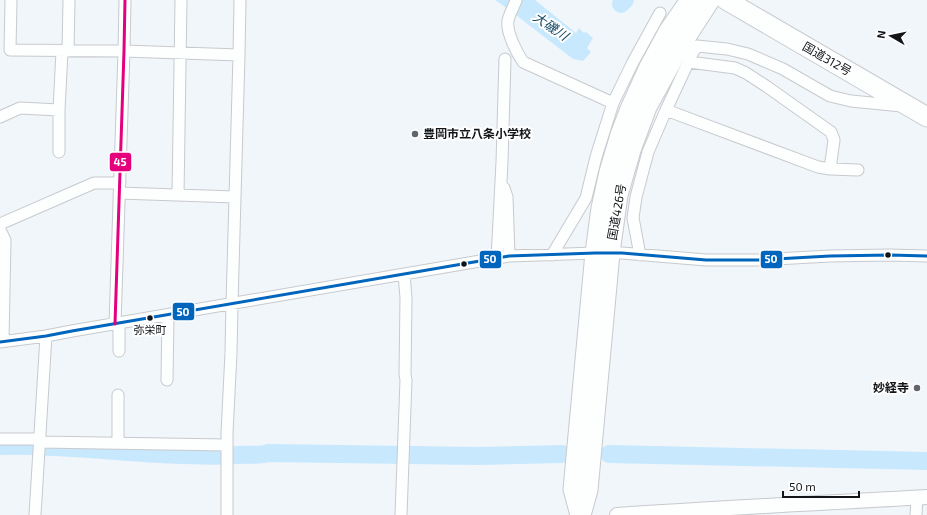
<svg xmlns="http://www.w3.org/2000/svg" width="927" height="515" font-family="'Exo 2','Noto Sans JP',sans-serif">
  <style>
    .water { fill: #c8e8fd }
    .lines { fill: none; stroke-linecap: round; stroke-linejoin: round }
    .river { stroke: #c8e8fd; stroke-width: 18 }
    .minor-casing { stroke: #c7cace; stroke-width: 13 }
    .tertiary-casing { stroke: #c7cace; stroke-width: 16 }
    .trunk-casing { stroke: #c7cace; stroke-width: 21 }
    .minor { stroke: #fdfefe; stroke-width: 11 }
    .tertiary { stroke: #fdfefe; stroke-width: 14 }
    .trunk { stroke: #fdfefe; stroke-width: 19 }
    .bus-1-casing { stroke: #fff; stroke-width: 6 }
    .bus-2-casing { stroke: #fff; stroke-width: 6 }
    .bus-1 { stroke: #0065bd; stroke-width: 3 }
    .bus-2 { stroke: #e5007d; stroke-width: 3 }
    .poi-dot { fill: #616468; stroke: #fff; stroke-width: 1.5 }
    .bus-dot { fill: #131619; stroke: #fff; stroke-width: 1.5 }
    .labels { text-anchor: middle; stroke-width: 4; stroke-linejoin: round; paint-order: stroke }
    .bus-label { font-size: 11px; fill: #131619; stroke: #fff }
    .street-label { font-size: 12px; fill: #131619; stroke: #fff }
    .poi-label { font-size: 12px; font-weight: bold; fill: #131619; stroke: #fff; text-anchor: start }
    .water-label { font-size: 13px; font-style: italic; fill: #174b66; stroke: #fff }
    .line-badge { stroke: #fff; stroke-width: 1.5 }
    .badge-label { font-size: 11px; text-anchor: middle; font-weight: bold; fill: #fff }
  </style>
  <rect width="100%" height="100%" fill="#f1f6fb"/>
  <path class="water" d="M 495,0 L 535,0 L 576,33 L 579,28 L 584,33 L 586,32 L 593,38 L 587,48 L 591,52 L 583,61 L 573,59 L 508,9 Z"/>
  <g class="lines">
    <path class="river" d="M 621,4 L 625,0
      M 0,446 C 79,444 159,459 238,455 C 246,454 261,456 268,453 L 479,456 L 562,454
      M 609,454 L 927,461"/>
    <g class="minor-casing">
      <path id="minor" d="M 11,0 L 10,50 L 124,51 L 239,55 L 240,0
        M 516,0 C 514,7 509,14 508,21 C 506,32 517,53 523,62 L 613,103
        M 68,51 L 69,0
        M 689,62 L 735,68 L 746,73 L 766,86 L 831,132 L 834,140 L 830,169
        M 666,110 L 818,167 L 830,169 L 858,170
        M 0,117 L 20,108 L 59,110
        M 59,152 L 59,110 L 62,51
        M 502,187 L 504,188 L 507,197 L 509,256
        M 119,193 L 235,197
        M 178,195 L 181,0
        M 0,224 L 94,183 L 120,183
        M 0,230 L 5,240 L 3,341
        M 552,255 L 586,198 L 596,157 L 613,103 L 633,62 L 660,13
        M 640,255 L 633,218 L 636,197 L 648,152 L 666,110 L 693,52 L 697,46 L 727,49 L 748,54 L 783,69 L 830,96 L 851,101 L 902,106
        M 497,259 L 502,162 L 505,59
        M 119,323 L 119,351
        M 115,324 L 124,51 L 125,0
        M 0,342 L 46,336 L 72,331 L 509,256 L 595,253 L 622,253 L 706,260 L 759,260 L 830,256 L 890,255 L 927,256
        M 167,380 L 168,315
        M 0,439 L 40,439
        M 40,442 L 227,445
        M 118,443 L 118,395
        M 35,515 L 46,336
        M 227,515 L 227,433 L 231,353 L 232,304 L 239,55
        M 401,515 L 406,380 L 405,374 L 406,298 L 404,274
        M 916,515 L 917,498"/>
    </g>
    <g class="tertiary-casing">
      <path id="tertiary" d="M 617,515 C 720,508 823,503 927,497"/>
    </g>
    <g class="trunk-casing">
      <path id="trunk" d="M 726,0 L 927,117
        M 580,515 L 573,489 L 595,253 L 601,208 L 609,172 L 620,135 L 630,109 L 649,67 L 668,32 L 690,0
        M 581,515 L 588,490 L 610,253 L 618,195 L 631,150 L 647,107 L 681,45 L 710,0"/>
    </g>
    <use href="#minor" class="minor"/>
    <use href="#tertiary" class="tertiary"/>
    <use href="#trunk" class="trunk"/>
    <g class="bus-1-casing">
      <path id="bus-1" d="M 0,342 L 46,336 L 72,331 L 509,256 L 595,253 L 622,253 L 706,260 L 759,260 L 830,256 L 890,255 L 927,256"/>
    </g>
    <g class="bus-2-casing">
      <path id="bus-2" d="M 115,324 L 124,51 L 125,0"/>
    </g>
    <use href="#bus-1" class="bus-1"/>
    <use href="#bus-2" class="bus-2"/>
  </g>
  <g class="poi-dot">
    <circle cx="415" cy="134" r="4"/>
    <circle cx="917" cy="388" r="4"/>
  </g>
  <g class="bus-dot">
    <circle cx="888" cy="255" r="3.5"/>
    <circle cx="464" cy="264" r="3.5"/>
    <circle cx="150" cy="318" r="3.5"/>
  </g>
  <g class="labels">
    <g class="bus-label">
      <text x="150" y="334">弥栄町</text>
    </g>
    <g class="street-label">
      <text transform="translate(827 59) rotate(30)" y="4">国道312号</text>
      <text transform="translate(617 212) rotate(-80)" y="4">国道426号</text>
    </g>
    <g class="poi-label">
      <text x="423" y="138">豊岡市立八条小学校</text>
      <text x="909" y="392" text-anchor="end">妙経寺</text>
    </g>
    <g class="water-label">
      <text transform="translate(551 26) rotate(34)" y="5">大磯川</text>
    </g>
  </g>
  <g class="line-badge">
    <rect x="109" y="152" width="23" height="20" rx="4" fill="#e5007d"/>
    <rect x="479" y="250" width="23" height="19" rx="4" fill="#0065bd"/>
    <rect x="760" y="250" width="23" height="19" rx="4" fill="#0065bd"/>
    <rect x="172" y="302" width="23" height="19" rx="4" fill="#0065bd"/>
  </g>
  <g class="badge-label">
    <text x="120" y="166">45</text>
    <text x="490" y="263">50</text>
    <text x="771" y="263">50</text>
    <text x="183" y="316">50</text>
  </g>
  <g transform="translate(891 36) rotate(279)" stroke="#ffffff" stroke-width="3" paint-order="stroke">
  <path d="M0-3L7 15L0 10L-7 15Z" fill="#131619"/>
  <text y="-6" font-size="11" font-weight="bold" text-anchor="middle" fill="#131619">N</text>
  </g>
  <path d="M783 491v6h76v-6" fill="none" stroke="#131619" stroke-width="2"/>
  <text x="789" y="491" font-size="12" fill="#131619" stroke="#ffffff" stroke-width="3" paint-order="stroke">50 m</text>
</svg>
